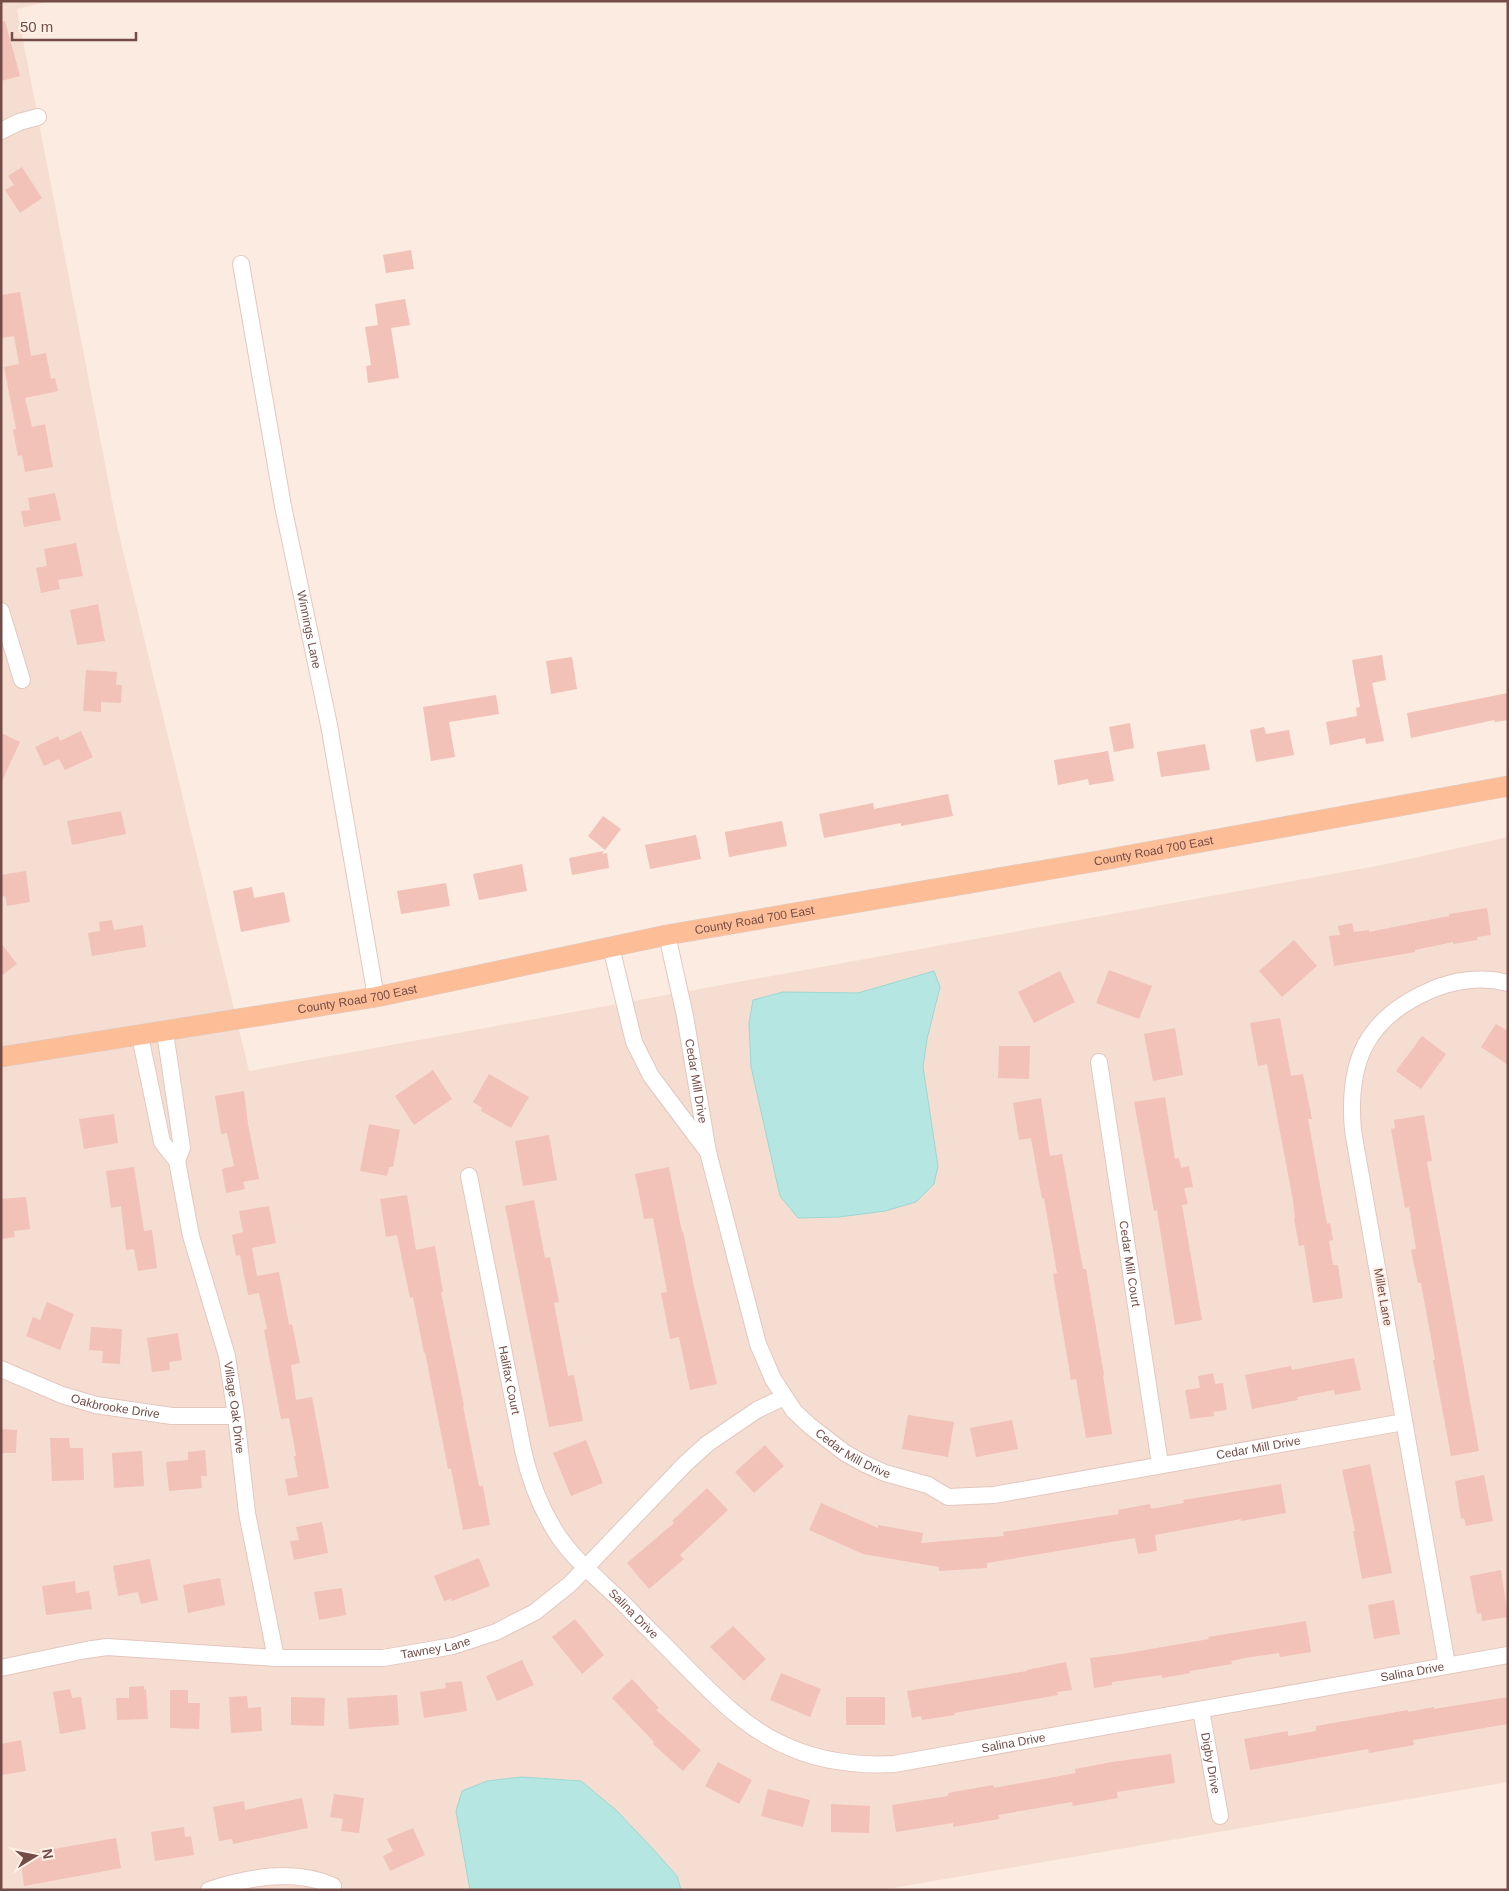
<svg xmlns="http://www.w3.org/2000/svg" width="1509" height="1891" font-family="Helvetica,sans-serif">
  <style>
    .residential { fill: #f6ddd1 }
    .water { fill: #b5e6e1; stroke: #9bd8d3 }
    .building { fill: #f2c1b7 }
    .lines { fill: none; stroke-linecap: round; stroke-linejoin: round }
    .minor-casing { stroke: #e3c7bf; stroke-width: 18 }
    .major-casing { stroke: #d8cdcb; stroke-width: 21 }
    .minor { stroke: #fff; stroke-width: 16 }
    .major { stroke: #fdbe97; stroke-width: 20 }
    .labels { text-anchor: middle; stroke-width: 4; stroke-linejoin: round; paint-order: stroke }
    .street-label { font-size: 12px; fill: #734c47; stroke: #fff0e7 }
  </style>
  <rect width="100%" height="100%" fill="#fcebe0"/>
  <path class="residential" d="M 1,1 L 50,1 L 17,9 L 117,526 L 249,1071 L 1382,865 L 1508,837 L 1508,1782 L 881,1890 L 1,1890 Z"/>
  <path class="water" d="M 934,971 L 940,987 L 927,1039 L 923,1067 L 938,1166 L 934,1184 L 916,1202 L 885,1211 L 839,1217 L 798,1218 L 780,1196 L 751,1067 L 749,1023 L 753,1000 L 783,992 L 858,993 Z
    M 522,1777 L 581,1781 L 616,1810 L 653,1849 L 677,1876 L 681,1890 L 470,1890 L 456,1811 L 462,1791 L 487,1781 Z"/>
  <path class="building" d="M 5,21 L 20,76 L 1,81 L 1,22 Z
    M 22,167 L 42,198 L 20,213 L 5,190 L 14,185 L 8,176 Z
    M 411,250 L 414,269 L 386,273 L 383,255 Z
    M 20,292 L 31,356 L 46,353 L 51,379 L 55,378 L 58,391 L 25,398 L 32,427 L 45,424 L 53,467 L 25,472 L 22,455 L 18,456 L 13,430 L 16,429 L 4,367 L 19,364 L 14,336 L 1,338 L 1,295 Z
    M 405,299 L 410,325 L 391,328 L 399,378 L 368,383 L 366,366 L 371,365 L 365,327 L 378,325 L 375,304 Z
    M 55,493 L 61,520 L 24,527 L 21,511 L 30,510 L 28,498 Z
    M 76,543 L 83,576 L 58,580 L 60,589 L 41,593 L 36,568 L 47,566 L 44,549 Z
    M 98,604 L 105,641 L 77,645 L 70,610 Z
    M 1382,655 L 1386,680 L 1372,683 L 1384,741 L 1366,744 L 1365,738 L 1330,745 L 1326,722 L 1357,716 L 1356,708 L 1360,707 L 1352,660 Z
    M 572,657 L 577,689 L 551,694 L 546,661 Z
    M 86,670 L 117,672 L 116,685 L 122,685 L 121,703 L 101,702 L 101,712 L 83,711 Z
    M 1508,693 L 1508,720 L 1495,722 L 1494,720 L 1411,738 L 1407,713 Z
    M 496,695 L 499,714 L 449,722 L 455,757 L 431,761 L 423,707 Z
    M 1130,723 L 1134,748 L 1114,752 L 1109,727 Z
    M 1264,727 L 1266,734 L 1289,730 L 1294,755 L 1256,762 L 1250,730 Z
    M 81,731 L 93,757 L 65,770 L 59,759 L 44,766 L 35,747 L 58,736 L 60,741 Z
    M 1,733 L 20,742 L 1,783 Z
    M 1205,744 L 1210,770 L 1161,777 L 1157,752 Z
    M 1108,751 L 1114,781 L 1089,785 L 1088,779 L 1058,785 L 1054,760 Z
    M 948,794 L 953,816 L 901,826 L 901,823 L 824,838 L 819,814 L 873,803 L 874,809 Z
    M 121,811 L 126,834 L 72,845 L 67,821 Z
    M 603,816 L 621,829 L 605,850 L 588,836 Z
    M 782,821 L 787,846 L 729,857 L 725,832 Z
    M 696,835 L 701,859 L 650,869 L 645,845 Z
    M 604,851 L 602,854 L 607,853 L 609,868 L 572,875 L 569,858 Z
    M 522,864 L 527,891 L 479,900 L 473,874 Z
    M 26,871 L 30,902 L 7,906 L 5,896 L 1,897 L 1,875 Z
    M 446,883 L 450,906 L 401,914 L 397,891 Z
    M 252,887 L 254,898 L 284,892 L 290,922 L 241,932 L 233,891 Z
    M 1487,908 L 1491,935 L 1477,937 L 1477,940 L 1453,944 L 1453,942 L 1415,950 L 1415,952 L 1334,966 L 1329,936 L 1340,935 L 1338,926 L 1352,923 L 1354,932 L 1369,930 L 1369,932 L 1449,916 L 1449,914 Z
    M 112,920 L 114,930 L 143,925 L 146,947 L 92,956 L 88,933 L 100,931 L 99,922 Z
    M 1294,940 L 1317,966 L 1282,997 L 1259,971 Z
    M 1,943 L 17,964 L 1,976 Z
    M 1109,970 L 1152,986 L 1139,1019 L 1096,1003 Z
    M 1060,971 L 1075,1002 L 1034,1023 L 1018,992 Z
    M 1280,1018 L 1291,1076 L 1303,1074 L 1312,1119 L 1308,1119 L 1327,1224 L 1330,1223 L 1333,1240 L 1329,1241 L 1333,1265 L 1338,1265 L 1343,1298 L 1313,1303 L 1304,1245 L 1299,1246 L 1294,1218 L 1295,1218 L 1293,1200 L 1267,1064 L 1258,1066 L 1250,1023 Z
    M 1496,1024 L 1508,1031 L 1508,1065 L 1481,1047 Z
    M 1175,1028 L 1183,1075 L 1153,1081 L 1144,1034 Z
    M 1422,1036 L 1446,1054 L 1421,1089 L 1396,1071 Z
    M 999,1046 L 1030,1046 L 1029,1079 L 998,1078 Z
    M 433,1070 L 452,1099 L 414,1125 L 395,1096 Z
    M 489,1074 L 529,1097 L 511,1128 L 481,1111 L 482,1108 L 473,1102 Z
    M 244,1091 L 248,1124 L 259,1179 L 243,1182 L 245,1189 L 226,1193 L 222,1169 L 234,1166 L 227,1133 L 221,1134 L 215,1096 Z
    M 1165,1097 L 1175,1159 L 1179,1158 L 1181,1168 L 1189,1166 L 1193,1187 L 1184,1188 L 1188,1204 L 1182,1205 L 1202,1320 L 1175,1325 L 1157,1210 L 1154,1211 L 1134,1102 Z
    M 1041,1098 L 1050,1156 L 1062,1154 L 1083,1269 L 1086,1269 L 1104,1375 L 1103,1375 L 1112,1434 L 1086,1438 L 1076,1379 L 1071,1380 L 1053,1274 L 1057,1273 L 1044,1198 L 1042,1199 L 1031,1138 L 1019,1140 L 1013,1103 Z
    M 114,1114 L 118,1143 L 84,1149 L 79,1119 Z
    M 1424,1115 L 1432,1161 L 1427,1162 L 1479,1451 L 1451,1456 L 1433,1360 L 1435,1360 L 1421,1283 L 1418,1283 L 1411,1250 L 1416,1249 L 1409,1207 L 1405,1208 L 1391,1129 L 1395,1128 L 1394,1120 Z
    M 369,1124 L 400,1130 L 393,1167 L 389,1167 L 387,1176 L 360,1171 Z
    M 549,1135 L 557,1180 L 523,1186 L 515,1141 Z
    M 134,1167 L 144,1231 L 152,1230 L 157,1268 L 138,1271 L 134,1249 L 126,1250 L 121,1206 L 111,1208 L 106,1171 Z
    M 669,1167 L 682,1232 L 683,1231 L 694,1287 L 717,1384 L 690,1390 L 679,1337 L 670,1339 L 661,1293 L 667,1292 L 653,1218 L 644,1219 L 635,1174 Z
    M 407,1195 L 416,1250 L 435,1246 L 443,1292 L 441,1292 L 464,1406 L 463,1406 L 479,1486 L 483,1486 L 490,1525 L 463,1530 L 451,1469 L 448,1469 L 425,1352 L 424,1353 L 413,1297 L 410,1298 L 397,1235 L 386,1237 L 380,1199 Z
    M 26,1197 L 30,1229 L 14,1231 L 15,1237 L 1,1239 L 1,1199 Z
    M 534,1200 L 545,1258 L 550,1257 L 559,1302 L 554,1303 L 568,1376 L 574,1375 L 583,1421 L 549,1427 L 505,1206 Z
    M 269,1206 L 276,1243 L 252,1248 L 257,1276 L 279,1272 L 289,1325 L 292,1324 L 300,1363 L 291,1365 L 296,1400 L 312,1397 L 329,1488 L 288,1496 L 285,1479 L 298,1477 L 294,1456 L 296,1456 L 289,1418 L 281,1419 L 264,1330 L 267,1329 L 259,1293 L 248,1295 L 240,1255 L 236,1256 L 232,1235 L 243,1232 L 239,1211 Z
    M 47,1302 L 74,1314 L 60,1350 L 26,1336 L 33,1317 L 40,1320 Z
    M 91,1327 L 122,1329 L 120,1364 L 102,1363 L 103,1351 L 89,1350 Z
    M 178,1333 L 182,1360 L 169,1362 L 170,1370 L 152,1372 L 147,1338 Z
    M 1354,1358 L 1361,1390 L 1335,1395 L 1334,1390 L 1297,1397 L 1298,1400 L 1252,1409 L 1245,1375 L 1291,1366 L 1292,1370 Z
    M 1213,1373 L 1215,1384 L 1223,1383 L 1227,1410 L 1213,1412 L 1214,1416 L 1190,1419 L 1185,1390 L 1200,1388 L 1198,1376 Z
    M 908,1415 L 954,1422 L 948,1457 L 902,1449 Z
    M 1012,1420 L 1018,1449 L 976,1457 L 970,1428 Z
    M 1,1429 L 17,1430 L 16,1453 L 1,1453 Z
    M 50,1438 L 69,1438 L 70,1448 L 83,1448 L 84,1480 L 52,1481 Z
    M 586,1440 L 603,1483 L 571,1496 L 553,1453 Z
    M 765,1445 L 784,1466 L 754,1493 L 735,1472 Z
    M 205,1450 L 207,1476 L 201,1476 L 202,1488 L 169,1491 L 166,1462 L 188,1460 L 188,1452 Z
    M 142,1451 L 144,1486 L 114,1488 L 112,1453 Z
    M 1370,1464 L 1392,1573 L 1362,1579 L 1353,1531 L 1355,1531 L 1342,1470 Z
    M 1484,1475 L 1493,1521 L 1466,1526 L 1464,1518 L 1461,1519 L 1455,1481 Z
    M 1281,1484 L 1286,1513 L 1241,1521 L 1241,1519 L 1155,1535 L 1157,1551 L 1138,1554 L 1135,1538 L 987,1563 L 987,1568 L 939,1571 L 939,1567 L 863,1554 L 809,1530 L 821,1503 L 878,1528 L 878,1525 L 923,1533 L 921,1543 L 1004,1536 L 1003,1532 L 1119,1514 L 1118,1510 L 1150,1504 L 1151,1509 L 1184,1503 L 1183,1500 Z
    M 707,1488 L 728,1510 L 680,1555 L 684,1559 L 649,1589 L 627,1563 L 674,1523 L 672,1521 Z
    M 322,1522 L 328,1553 L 294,1560 L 290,1541 L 299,1540 L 296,1527 Z
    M 479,1558 L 490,1586 L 452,1601 L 451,1599 L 444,1601 L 434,1576 Z
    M 150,1559 L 158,1600 L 141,1604 L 138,1592 L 118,1596 L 113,1566 Z
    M 1501,1570 L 1508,1617 L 1482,1621 L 1481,1613 L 1477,1614 L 1470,1576 Z
    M 220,1578 L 225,1605 L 188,1613 L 183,1585 Z
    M 75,1581 L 76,1593 L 89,1591 L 92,1609 L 46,1615 L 42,1586 Z
    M 342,1588 L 346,1615 L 319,1620 L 314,1592 Z
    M 1394,1600 L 1400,1634 L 1374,1639 L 1368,1605 Z
    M 575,1619 L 604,1655 L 582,1674 L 552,1637 Z
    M 1306,1621 L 1311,1652 L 1280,1657 L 1279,1653 L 1245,1658 L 1231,1661 L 1232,1664 L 1190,1671 L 1190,1673 L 1162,1678 L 1162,1675 L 1112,1682 L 1112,1685 L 1094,1688 L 1090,1658 L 1122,1654 L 1209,1639 L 1208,1637 Z
    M 733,1626 L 766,1659 L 744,1681 L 710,1647 Z
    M 522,1660 L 534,1685 L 497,1701 L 486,1676 Z
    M 1066,1662 L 1072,1690 L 1057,1692 L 1058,1695 L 954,1713 L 955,1715 L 922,1720 L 921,1716 L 912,1718 L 907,1691 L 1027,1671 L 1027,1670 Z
    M 781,1673 L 821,1689 L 810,1717 L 770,1700 Z
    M 632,1679 L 659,1708 L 656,1710 L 701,1750 L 683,1771 L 653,1744 L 654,1742 L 612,1698 Z
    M 462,1681 L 467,1711 L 424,1718 L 420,1692 L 446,1688 L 445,1683 Z
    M 144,1686 L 144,1690 L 146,1689 L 148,1719 L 117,1720 L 116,1698 L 129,1698 L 129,1687 Z
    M 70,1689 L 72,1698 L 81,1697 L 86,1729 L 60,1734 L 53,1692 Z
    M 170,1690 L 188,1690 L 188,1703 L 200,1703 L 199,1729 L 170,1728 Z
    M 397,1695 L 399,1725 L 349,1729 L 347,1698 Z
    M 247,1696 L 248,1708 L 261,1707 L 262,1731 L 231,1733 L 229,1697 Z
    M 291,1697 L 325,1698 L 324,1726 L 291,1725 Z
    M 846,1697 L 885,1697 L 885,1725 L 846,1725 Z
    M 1508,1697 L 1508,1724 L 1413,1740 L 1414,1745 L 1369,1753 L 1368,1749 L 1250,1770 L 1244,1739 L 1288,1731 L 1288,1736 L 1316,1731 L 1316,1726 L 1408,1710 L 1408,1712 L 1434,1707 L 1434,1709 Z
    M 21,1740 L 26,1771 L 1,1775 L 1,1744 Z
    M 1171,1754 L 1175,1783 L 1117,1792 L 1118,1798 L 1073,1806 L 1072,1802 L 998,1815 L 999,1819 L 953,1827 L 953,1823 L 896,1832 L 892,1805 L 948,1796 L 948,1793 L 993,1785 L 994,1788 L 1076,1773 L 1075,1769 L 1112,1762 Z
    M 718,1762 L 752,1780 L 739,1804 L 705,1786 Z
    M 768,1789 L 810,1800 L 803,1827 L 761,1816 Z
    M 334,1794 L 364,1798 L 359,1833 L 341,1831 L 343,1819 L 330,1817 Z
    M 302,1798 L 308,1828 L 233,1844 L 232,1839 L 219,1841 L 213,1807 L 244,1801 L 245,1810 Z
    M 831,1804 L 870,1806 L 869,1833 L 831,1832 Z
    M 184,1827 L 185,1837 L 191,1836 L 194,1855 L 155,1861 L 151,1832 Z
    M 413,1828 L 425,1855 L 390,1871 L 383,1856 L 393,1851 L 387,1839 Z
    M 116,1838 L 121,1868 L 24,1886 L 20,1855 Z"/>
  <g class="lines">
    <g class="minor-casing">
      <g id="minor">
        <path d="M 1,131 L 19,122 L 38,117"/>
        <path id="s1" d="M 241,264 L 283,506 L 329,725 L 376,997"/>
        <path d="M 1,611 L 22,680"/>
        <path id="s2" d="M 667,935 L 685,1016 L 708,1152 L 758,1344 L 773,1379 L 794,1411 L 810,1426 L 845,1453 L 865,1464 L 885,1473 L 928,1485 L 948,1497 L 994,1495 L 1404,1422"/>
        <path d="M 611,947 L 634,1042 L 651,1076 L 705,1148"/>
        <path d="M 165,1032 L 182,1148 L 177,1161"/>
        <path id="s3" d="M 140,1036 L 162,1142 L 177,1161 L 191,1236 L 227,1356 L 236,1416 L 247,1513 L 276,1658"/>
        <path id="s4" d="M 1099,1062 L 1160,1464"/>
        <path id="s5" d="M 469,1176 L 523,1450 C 530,1481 541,1510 559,1537 C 576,1562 601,1581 622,1602 C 644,1625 667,1647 689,1670 C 717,1698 744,1726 780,1743 C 816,1761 855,1766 894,1764 L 1508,1655"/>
        <path id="s6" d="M 1,1369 L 62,1395 L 96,1405 L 172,1416 L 236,1416"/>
        <path d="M 1447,1665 L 1353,1131 C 1347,1063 1365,1019 1429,991 C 1453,980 1482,976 1508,983"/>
        <path id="s7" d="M 1,1668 L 86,1650 L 107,1647 L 276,1658 L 383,1658 L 453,1646 L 496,1632 L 535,1612 L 570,1584 L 685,1464 L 707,1444 L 757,1410 L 784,1397"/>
        <path id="s8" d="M 1201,1710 L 1220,1816"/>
        <path d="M 209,1890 C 248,1877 294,1868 333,1886"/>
      </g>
    </g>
    <g class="major-casing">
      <g id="major">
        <path id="s9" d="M 1,1057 L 376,997 L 667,935 L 1098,861 L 1508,786"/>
      </g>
    </g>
    <use href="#minor" class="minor"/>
    <use href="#major" class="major"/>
  </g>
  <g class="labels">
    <g class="street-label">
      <text dy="4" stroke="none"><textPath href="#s1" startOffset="372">Winnings Lane</textPath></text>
      <text dy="4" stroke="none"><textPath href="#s9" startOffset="1171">County Road 700 East</textPath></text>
      <text dy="4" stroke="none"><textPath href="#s9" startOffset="766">County Road 700 East</textPath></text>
      <text dy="4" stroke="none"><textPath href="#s9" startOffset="361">County Road 700 East</textPath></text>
      <text dy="4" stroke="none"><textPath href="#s2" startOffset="149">Cedar Mill Drive</textPath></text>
      <text dy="4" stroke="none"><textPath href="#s4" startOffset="204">Cedar Mill Court</textPath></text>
      <text transform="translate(1383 1297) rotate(80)" y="4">Millet Lane</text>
      <text dy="4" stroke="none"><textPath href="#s5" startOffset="208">Halifax Court</textPath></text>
      <text dy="4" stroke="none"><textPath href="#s6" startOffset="121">Oakbrooke Drive</textPath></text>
      <text dy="4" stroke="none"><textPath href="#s3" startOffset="386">Village Oak Drive</textPath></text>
      <text dy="4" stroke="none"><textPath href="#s2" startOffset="989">Cedar Mill Drive</textPath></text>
      <text dy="4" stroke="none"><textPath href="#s2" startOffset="569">Cedar Mill Drive</textPath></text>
      <text dy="4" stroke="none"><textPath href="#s5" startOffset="481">Salina Drive</textPath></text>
      <text dy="4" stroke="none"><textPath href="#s7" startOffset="438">Tawney Lane</textPath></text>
      <text dy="4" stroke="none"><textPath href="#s5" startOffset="1321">Salina Drive</textPath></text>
      <text dy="4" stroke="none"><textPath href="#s5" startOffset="916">Salina Drive</textPath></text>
      <text dy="4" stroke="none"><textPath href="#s8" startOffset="54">Digby Drive</textPath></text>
    </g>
  </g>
  <rect width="1509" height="1891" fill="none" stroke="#734c47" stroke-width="5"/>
  <g transform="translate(35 1856) rotate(80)" stroke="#fff0e7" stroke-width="4" paint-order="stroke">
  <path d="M0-4L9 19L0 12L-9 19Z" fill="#734c47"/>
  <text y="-8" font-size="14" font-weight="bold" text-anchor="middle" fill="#734c47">N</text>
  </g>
  <path d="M12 32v8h124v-8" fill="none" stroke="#734c47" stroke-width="2.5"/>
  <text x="20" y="32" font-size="15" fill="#734c47" stroke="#fff0e7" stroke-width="4" paint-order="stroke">50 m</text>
</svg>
